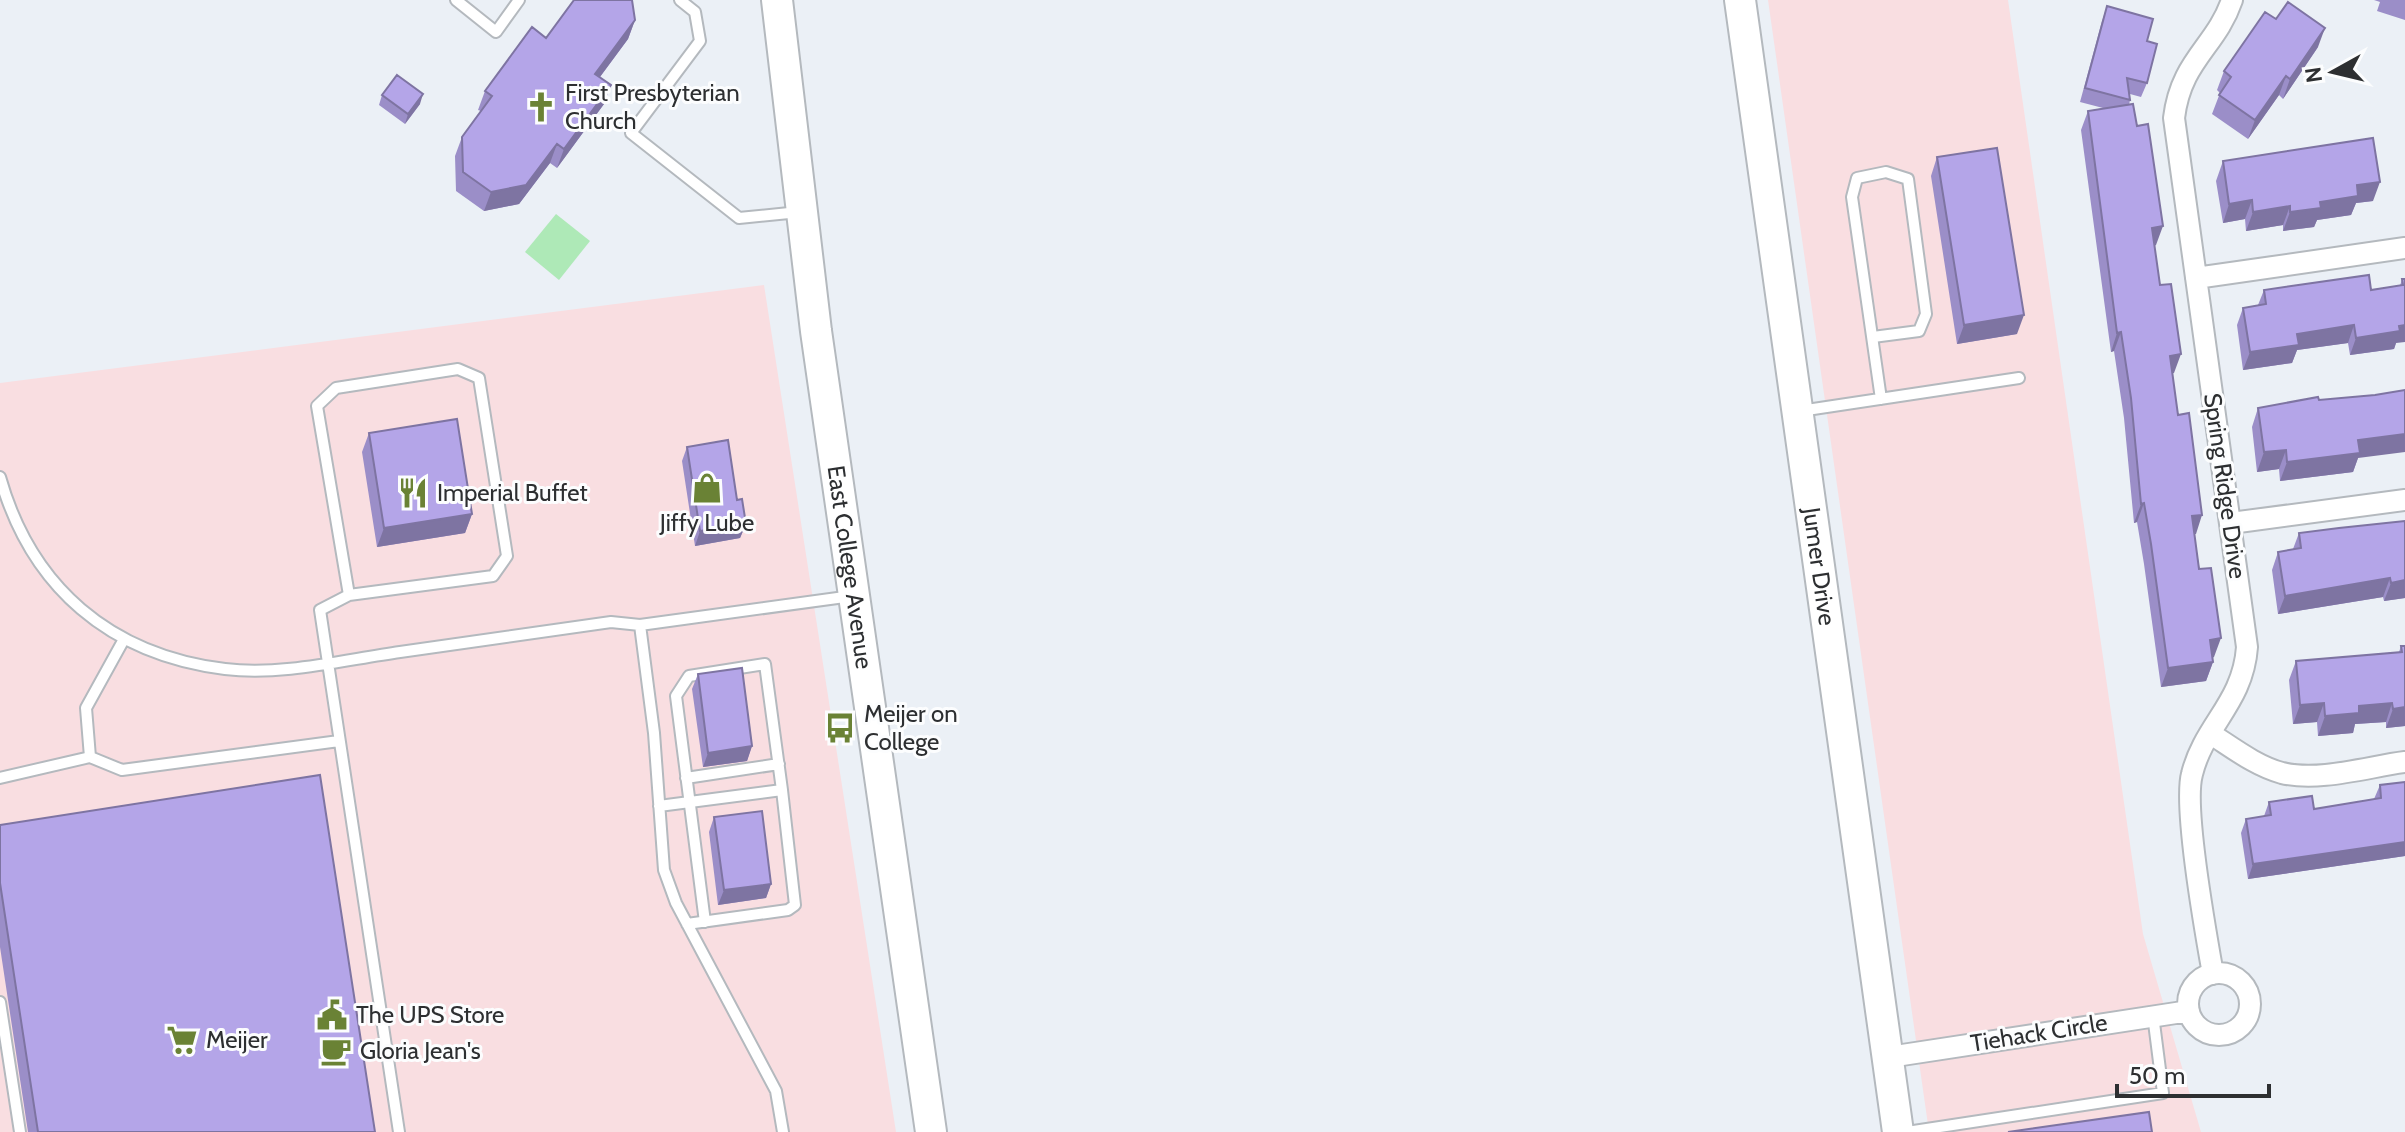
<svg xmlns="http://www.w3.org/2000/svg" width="2405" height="1132" font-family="Cabin,sans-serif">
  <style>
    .commercial { fill: #f9dee1 }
    .green { fill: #aee9b7 }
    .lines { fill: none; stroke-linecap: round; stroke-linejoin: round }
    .lane-casing { stroke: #b4b9be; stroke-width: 14 }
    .street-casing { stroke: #b4b9be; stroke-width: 24 }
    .secondary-casing { stroke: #b4b9be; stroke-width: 34 }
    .lane { stroke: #fff; stroke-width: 10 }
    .street { stroke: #fff; stroke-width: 20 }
    .secondary { stroke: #fff; stroke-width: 30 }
    .wall { fill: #9b8ec8 }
    .shaded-wall { fill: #7e74a2 }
    .building { fill: #b4a5e8; stroke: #7e74a2; stroke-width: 2 }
    .labels { text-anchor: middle; stroke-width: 6; stroke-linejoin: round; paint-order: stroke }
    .poi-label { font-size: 24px; fill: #2d2f31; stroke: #fcfdfe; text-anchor: start }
    .street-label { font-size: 24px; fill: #2d2f31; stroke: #fcfdfe }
  </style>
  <rect width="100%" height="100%" fill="#ebf0f6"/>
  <path class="commercial" d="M 1768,0 L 2008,0 L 2143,934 L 2201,1132 L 1929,1132 Z
    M 764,285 L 896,1132 L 0,1132 L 0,383 Z"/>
  <path class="green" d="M 556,214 L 590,241 L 559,280 L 525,252 Z"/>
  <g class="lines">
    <g class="lane-casing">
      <path id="lane" d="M 456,0 L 496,32 L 519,0
        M 680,0 L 695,12 L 700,41 L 631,133 L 739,218 L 799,212
        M 1873,337 L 1919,331 L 1926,314 L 1908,179 L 1886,172 L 1857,178 L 1852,197 L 1881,399
        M 1800,411 L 2019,378
        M 0,477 C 31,587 110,655 225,669 C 282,676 343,660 400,652 C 470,642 540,632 611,622 L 640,625 L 852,596
        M 349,595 L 317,406 L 336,388 L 458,369 L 479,378 L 507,556 L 493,576 L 349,595 L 320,610 L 399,1132
        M 640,625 L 654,733 L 664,870 L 676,903 L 776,1091 L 783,1132
        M 123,641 L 86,708 L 90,757 L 122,770 L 339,741
        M 0,778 L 90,757
        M 686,778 L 779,764
        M 659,806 L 782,790 L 795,905 L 788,910 L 687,924
        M 705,922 L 676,696 L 689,676 L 765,664 L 782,790
        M 0,1002 L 20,1132
        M 1907,1132 L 2163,1093 L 2153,1015"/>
    </g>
    <g class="street-casing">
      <path id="street" d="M 2196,278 L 2405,248
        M 2231,523 L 2405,500
        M 2211,734 C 2233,748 2256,766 2282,773 C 2319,782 2367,767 2405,762
        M2188 1004a31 31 0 1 1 62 0a31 31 0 1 1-62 0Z
        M 2213,974 C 2206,935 2183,807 2192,774 C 2204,725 2243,703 2247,647 L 2174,118 C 2181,60 2216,47 2232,0
        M 1889,1057 L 2189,1011"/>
    </g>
    <g class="secondary-casing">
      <g id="secondary">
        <path id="s1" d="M 777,0 L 816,331 L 931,1132"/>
        <path id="s2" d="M 1740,0 L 1898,1132"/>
      </g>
    </g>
    <use href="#lane" class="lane"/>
    <use href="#street" class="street"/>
    <use href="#secondary" class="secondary"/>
  </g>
  <path class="wall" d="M 2374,0 L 2405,0 L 2405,20 L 2377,11 L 2380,2 Z
    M 2107,6 L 2147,41 L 2147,83 L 2141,97 L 2130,94 L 2130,100 L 2129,105 L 2156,245 L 2154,246 L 2174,373 L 2172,373 L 2196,534 L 2194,534 L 2214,657 L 2212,658 L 2213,662 L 2206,681 L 2161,687 L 2144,564 L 2137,522 L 2134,523 L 2124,418 L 2114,351 L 2111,352 L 2081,130 L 2088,111 L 2103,108 L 2080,102 L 2102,21 Z
    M 635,20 L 628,39 L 600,77 L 611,85 L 604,104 L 557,168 L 550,163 L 519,204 L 484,211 L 456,191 L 455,156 L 462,137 L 481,111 L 478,110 L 485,91 L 546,38 Z
    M 2318,47 L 2283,99 L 2279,95 L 2248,139 L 2212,114 L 2220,93 L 2217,90 L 2224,71 Z
    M 382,95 L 420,104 L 405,124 L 379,105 Z
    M 1937,157 L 2017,334 L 1957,344 L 1931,176 Z
    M 2223,161 L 2373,201 L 2356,203 L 2351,215 L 2317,220 L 2314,227 L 2283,231 L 2283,225 L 2246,231 L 2245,219 L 2223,223 L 2216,181 Z
    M 2402,279 L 2405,279 L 2396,343 L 2394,349 L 2350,355 L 2348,343 L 2297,350 L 2292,363 L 2243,370 L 2237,325 L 2243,308 L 2258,305 L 2264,290 L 2371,290 L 2400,286 Z
    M 2319,400 L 2358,458 L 2353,472 L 2280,481 L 2279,469 L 2257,472 L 2252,427 L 2258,408 Z
    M 369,433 L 472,514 L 465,533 L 377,547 L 362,452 Z
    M 687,447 L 737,500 L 746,524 L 740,538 L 695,546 L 682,461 Z
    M 2405,521 L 2405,598 L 2384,601 L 2383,597 L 2278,614 L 2272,570 L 2278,552 L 2293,549 L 2299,533 Z
    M 2401,646 L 2405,646 L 2405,726 L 2386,728 L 2386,722 L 2355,724 L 2353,733 L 2318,736 L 2317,722 L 2293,724 L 2289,680 L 2296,661 L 2399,652 Z
    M 698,674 L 752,746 L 747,761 L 703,767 L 692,689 Z
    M 2405,782 L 2405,856 L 2248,879 L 2241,833 L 2246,819 L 2264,816 L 2269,802 L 2314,809 L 2374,799 L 2380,785 Z
    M 714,817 L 771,884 L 766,898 L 718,905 L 709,832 Z
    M 0,825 L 375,1132 L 28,1132 L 0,947 Z"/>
  <path class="shaded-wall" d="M 635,20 L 628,39 L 588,93 L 595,74 Z
    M 2325,28 L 2318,47 L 2283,99 L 2290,79 Z
    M 2286,76 L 2279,95 L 2248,139 L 2255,120 Z
    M 611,85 L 604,104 L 557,168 L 564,149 Z
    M 423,94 L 420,104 L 405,124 L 408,114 Z
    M 557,144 L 550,163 L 519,204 L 484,211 L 491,192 Z
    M 2380,182 L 2373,201 L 2356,203 L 2351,215 L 2317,220 L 2314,227 L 2283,231 L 2290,212 L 2320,202 L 2357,185 Z
    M 2252,200 L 2245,219 L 2223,223 L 2229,204 Z
    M 2290,206 L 2283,225 L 2246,231 L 2253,212 Z
    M 2163,226 L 2156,245 L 2145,247 L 2152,228 Z
    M 2024,315 L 2017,334 L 1957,344 L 1964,325 Z
    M 2354,325 L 2348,343 L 2297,350 L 2292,363 L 2243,370 L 2250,352 L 2297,334 Z
    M 2405,325 L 2405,342 L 2396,343 L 2394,349 L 2350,355 L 2356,338 Z
    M 2121,332 L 2114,351 L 2111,352 L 2117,333 Z
    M 2181,354 L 2174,373 L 2163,375 L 2170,356 Z
    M 2405,434 L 2405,452 L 2358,458 L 2353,472 L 2280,481 L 2287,462 L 2358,440 Z
    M 2286,450 L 2279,469 L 2257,472 L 2264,452 Z
    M 2144,503 L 2137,522 L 2134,523 L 2141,504 Z
    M 472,514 L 465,533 L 377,547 L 384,528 Z
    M 2202,515 L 2196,534 L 2185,535 L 2192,516 Z
    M 746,524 L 740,538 L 695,546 L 700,531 Z
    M 2390,578 L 2383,597 L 2278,614 L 2285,596 Z
    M 2405,580 L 2405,598 L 2384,601 L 2391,583 Z
    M 2221,638 L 2214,657 L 2203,659 L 2210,640 Z
    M 2213,662 L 2206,681 L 2161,687 L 2168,668 Z
    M 2324,703 L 2317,722 L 2293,724 L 2300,705 Z
    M 2392,703 L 2386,722 L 2355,724 L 2353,733 L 2318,736 L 2325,716 L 2359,706 Z
    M 2405,707 L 2405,726 L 2386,728 L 2393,709 Z
    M 752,746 L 747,761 L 703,767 L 708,753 Z
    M 2405,842 L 2405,856 L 2248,879 L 2253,864 Z
    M 771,884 L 766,898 L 718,905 L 724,890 Z"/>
  <path class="building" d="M 574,0 L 632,0 L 635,20 L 595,74 L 611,85 L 564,149 L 557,144 L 526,185 L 491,192 L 463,172 L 462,137 L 492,96 L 485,91 L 532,27 L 546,38 Z
    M 2288,2 L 2325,28 L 2290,79 L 2286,76 L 2255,120 L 2219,95 L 2231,77 L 2224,71 L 2265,12 L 2276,19 Z
    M 2107,6 L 2153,19 L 2147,41 L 2157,44 L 2147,83 L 2127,78 L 2130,100 L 2085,88 Z
    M 397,75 L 423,94 L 408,114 L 382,95 Z
    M 2133,104 L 2137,126 L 2148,124 L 2163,226 L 2152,228 L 2160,285 L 2171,284 L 2181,354 L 2170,356 L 2178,415 L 2189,413 L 2202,515 L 2192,516 L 2199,569 L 2211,568 L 2221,638 L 2210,640 L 2213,662 L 2168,668 L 2151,544 L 2144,503 L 2141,504 L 2131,398 L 2121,332 L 2117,333 L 2088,111 Z
    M 2373,138 L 2380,182 L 2357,185 L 2358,196 L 2320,202 L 2321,208 L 2290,212 L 2290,206 L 2253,212 L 2252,200 L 2229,204 L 2223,161 Z
    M 1997,148 L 2024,315 L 1964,325 L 1937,157 Z
    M 2369,275 L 2371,290 L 2403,285 L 2402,279 L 2405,279 L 2405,325 L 2399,326 L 2400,331 L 2356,338 L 2354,325 L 2297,334 L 2299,345 L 2250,352 L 2243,308 L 2266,304 L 2264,290 Z
    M 2405,390 L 2405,434 L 2358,440 L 2360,453 L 2287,462 L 2286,450 L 2264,452 L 2258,408 L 2318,397 L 2319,400 L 2375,395 Z
    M 457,419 L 472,514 L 384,528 L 369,433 Z
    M 728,440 L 737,500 L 742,499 L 746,524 L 700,531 L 687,447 Z
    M 2405,521 L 2405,580 L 2391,583 L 2390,578 L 2285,596 L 2278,552 L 2301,548 L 2299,533 L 2339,528 Z
    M 2401,646 L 2405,646 L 2405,707 L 2393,709 L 2392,703 L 2359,706 L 2359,713 L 2325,716 L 2324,703 L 2300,705 L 2296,661 L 2402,652 Z
    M 742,668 L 752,746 L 708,753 L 698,674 Z
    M 320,775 L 375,1132 L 38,1132 L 0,883 L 0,825 Z
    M 2405,782 L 2405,842 L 2253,864 L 2246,819 L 2271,815 L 2269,802 L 2312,796 L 2314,809 L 2381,798 L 2380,785 Z
    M 762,811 L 771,884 L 724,890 L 714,817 Z
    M 2149,1112 L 2152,1132 L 2008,1132 Z"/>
  <defs>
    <g id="church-bare" transform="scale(2.4)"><path d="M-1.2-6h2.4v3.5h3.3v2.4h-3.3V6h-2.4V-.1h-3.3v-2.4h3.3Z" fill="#6a8235" stroke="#fcfdfe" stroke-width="2.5" paint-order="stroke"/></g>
    <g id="shop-bare" transform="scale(2.4)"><path d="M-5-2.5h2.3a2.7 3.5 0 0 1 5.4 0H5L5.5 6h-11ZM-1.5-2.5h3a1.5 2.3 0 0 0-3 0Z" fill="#6a8235" stroke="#fcfdfe" stroke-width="2.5" paint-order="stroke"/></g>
    <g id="restaurant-bare" transform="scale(2.4)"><path d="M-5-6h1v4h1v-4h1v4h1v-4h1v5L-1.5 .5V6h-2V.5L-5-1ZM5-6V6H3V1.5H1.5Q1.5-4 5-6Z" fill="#6a8235" stroke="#fcfdfe" stroke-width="2.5" paint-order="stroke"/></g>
    <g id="bus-bare" transform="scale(2.4)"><path d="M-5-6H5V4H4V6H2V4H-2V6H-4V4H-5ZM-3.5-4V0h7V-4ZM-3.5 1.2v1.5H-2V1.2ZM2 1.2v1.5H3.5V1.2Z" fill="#6a8235" stroke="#fcfdfe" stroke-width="2.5" paint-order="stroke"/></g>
    <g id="civic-bare" transform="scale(2.4)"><path d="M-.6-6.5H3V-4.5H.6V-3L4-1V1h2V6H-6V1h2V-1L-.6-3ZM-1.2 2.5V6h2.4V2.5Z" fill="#6a8235" stroke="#fcfdfe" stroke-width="2.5" paint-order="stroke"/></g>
    <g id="supermarket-bare" transform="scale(2.4)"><path d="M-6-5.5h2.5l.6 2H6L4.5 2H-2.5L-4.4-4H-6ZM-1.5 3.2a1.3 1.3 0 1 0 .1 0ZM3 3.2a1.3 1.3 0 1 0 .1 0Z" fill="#6a8235" stroke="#fcfdfe" stroke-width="2.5" paint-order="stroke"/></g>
    <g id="cafe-bare" transform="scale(2.4)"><path d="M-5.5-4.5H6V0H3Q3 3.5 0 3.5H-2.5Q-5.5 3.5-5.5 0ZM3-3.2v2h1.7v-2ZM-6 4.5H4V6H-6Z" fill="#6a8235" stroke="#fcfdfe" stroke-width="2.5" paint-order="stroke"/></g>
  </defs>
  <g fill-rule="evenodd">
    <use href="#church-bare" x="541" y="107"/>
    <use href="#shop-bare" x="707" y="488"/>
    <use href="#restaurant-bare" x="413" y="493"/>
    <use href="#bus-bare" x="840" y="728"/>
    <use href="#civic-bare" x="332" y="1015"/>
    <use href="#supermarket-bare" x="182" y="1040"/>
    <use href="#cafe-bare" x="336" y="1051"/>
  </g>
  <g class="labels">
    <g class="poi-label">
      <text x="565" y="101">First Presbyterian<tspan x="565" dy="28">Church</tspan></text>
      <text x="437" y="501">Imperial Buffet</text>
      <text x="707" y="531" text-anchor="middle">Jiffy Lube</text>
      <text x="864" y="722">Meijer on<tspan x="864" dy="28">College</tspan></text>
      <text x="356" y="1023">The UPS Store</text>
      <text x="206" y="1048">Meijer</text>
      <text x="360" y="1059">Gloria Jean's</text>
    </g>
    <g class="street-label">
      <text transform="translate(2225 486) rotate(82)" y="8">Spring Ridge Drive</text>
      <text dy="8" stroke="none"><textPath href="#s2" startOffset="572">Jumer Drive</textPath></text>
      <text dy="8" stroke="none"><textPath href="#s1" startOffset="572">East College Avenue</textPath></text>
      <text transform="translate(2039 1033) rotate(-9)" y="8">Tiehack Circle</text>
    </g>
  </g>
  <g transform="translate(2333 72) rotate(262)" stroke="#fcfdfe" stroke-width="6" paint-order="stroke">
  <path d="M0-6L14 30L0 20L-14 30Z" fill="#2d2f31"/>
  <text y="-12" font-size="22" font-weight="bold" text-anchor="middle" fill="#2d2f31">N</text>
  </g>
  <path d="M2117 1084v12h152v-12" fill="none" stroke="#2d2f31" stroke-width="4"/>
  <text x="2129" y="1084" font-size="24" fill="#2d2f31" stroke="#fcfdfe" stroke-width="6" paint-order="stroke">50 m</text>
</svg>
